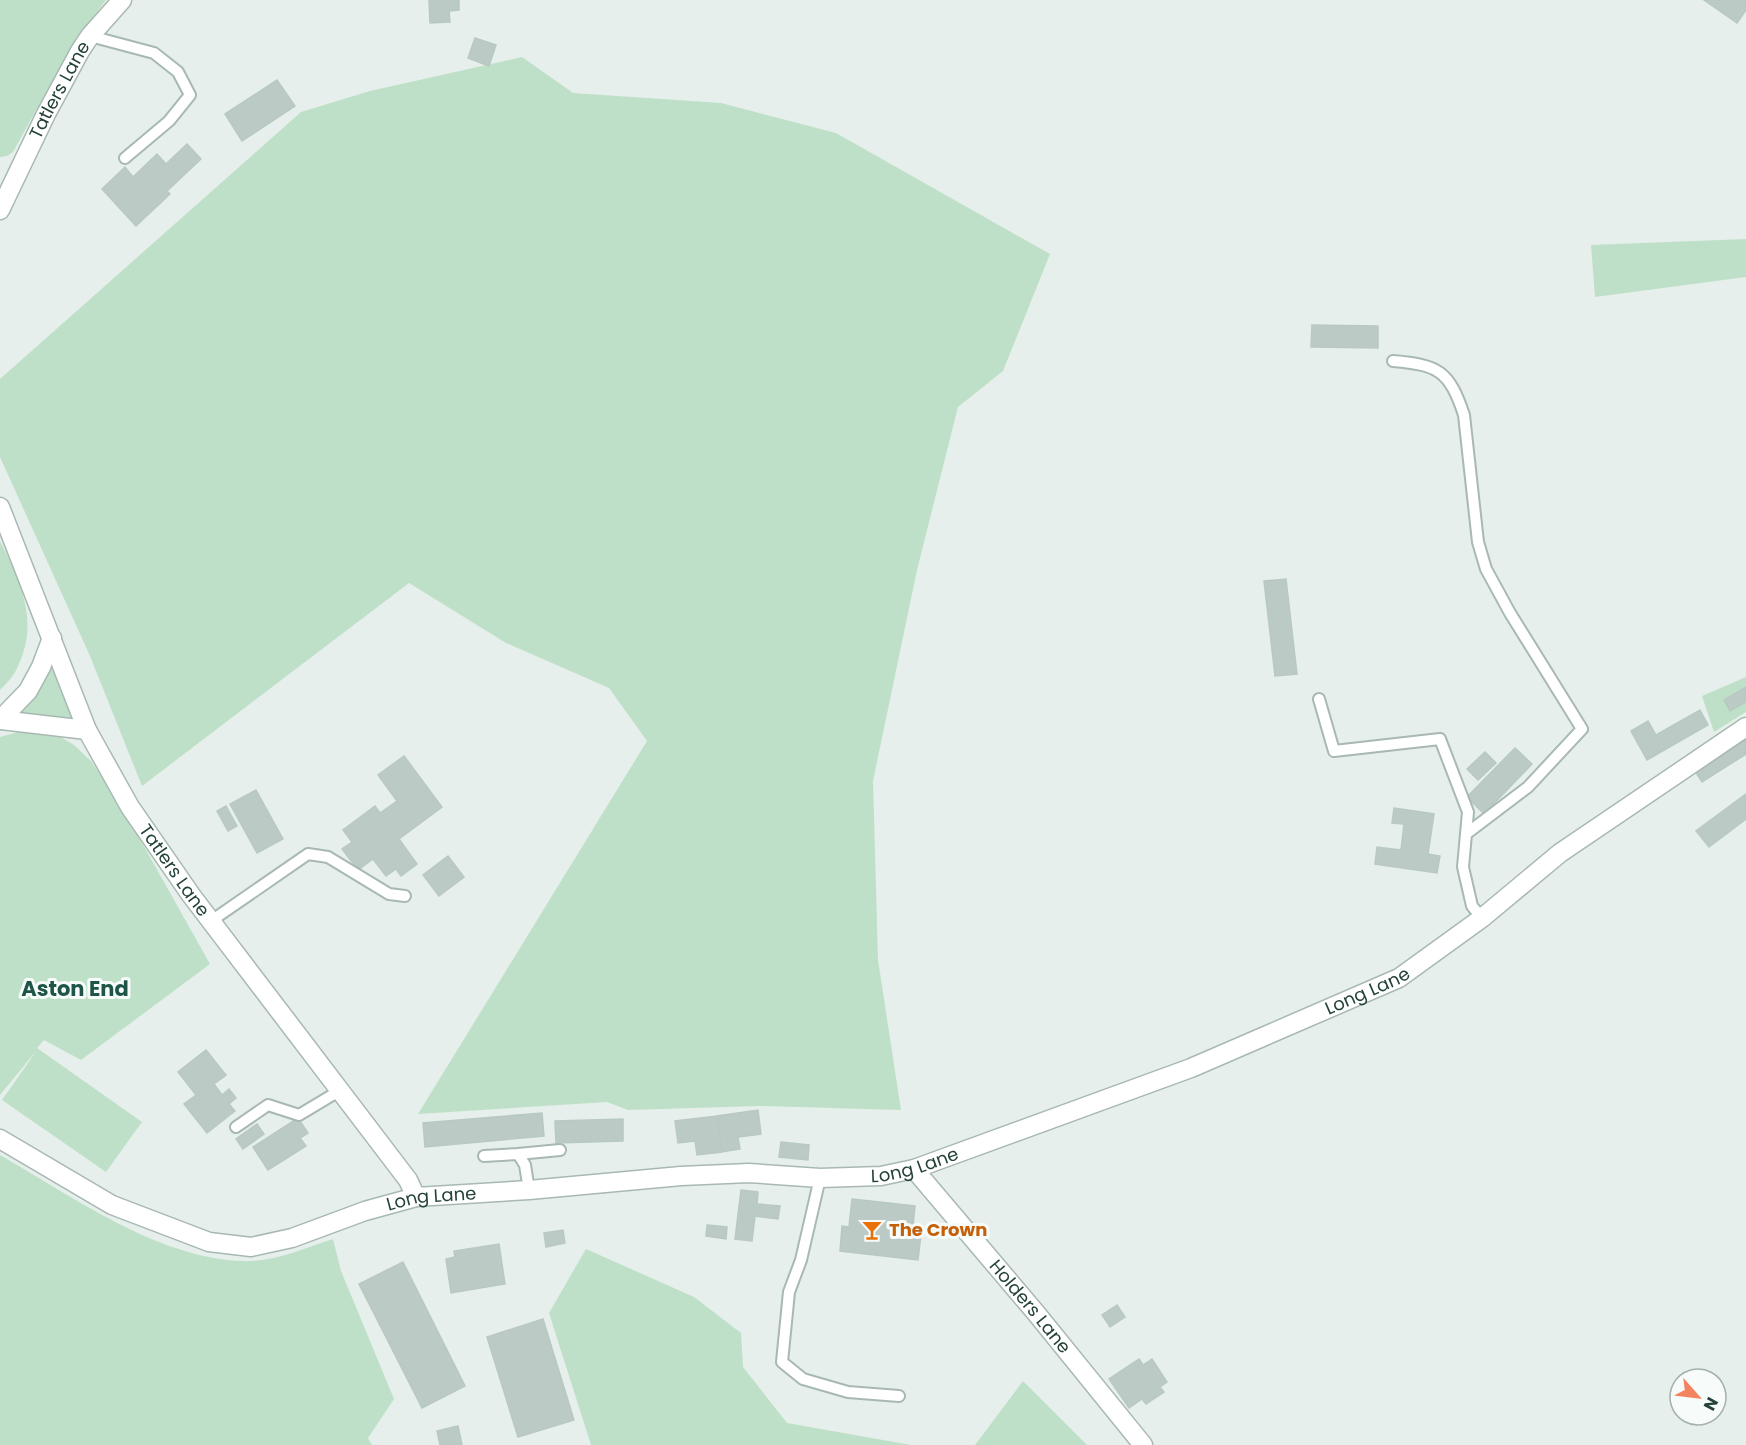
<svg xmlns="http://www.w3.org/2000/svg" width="1746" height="1445" font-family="Poppins,sans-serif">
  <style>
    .green { fill: #bfe0c8 }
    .building { fill: #bbcac4; stroke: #b8c9c2; stroke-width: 1.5 }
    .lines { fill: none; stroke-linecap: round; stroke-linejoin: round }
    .service-casing { stroke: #a8b8b2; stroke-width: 14 }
    .minor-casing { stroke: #a8b8b2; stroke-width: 21 }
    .service { stroke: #fff; stroke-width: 10 }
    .minor { stroke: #fff; stroke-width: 18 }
    .labels { text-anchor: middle; stroke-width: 6; stroke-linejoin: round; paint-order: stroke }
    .street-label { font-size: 18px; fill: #24423a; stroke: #f7fbf9 }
    .food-label { font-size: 18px; font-weight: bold; fill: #c56008; stroke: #f7fbf9; text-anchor: start }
    .quarter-label { font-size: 21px; font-weight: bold; fill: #1f5548; stroke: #f7fbf9 }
  </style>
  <rect width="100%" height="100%" fill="#e6efeb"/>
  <path class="green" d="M 0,0 L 106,0 C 69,47 42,100 13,152 L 7,156 L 0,157 Z
    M 522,57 L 573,93 L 721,103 L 836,133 L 1050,254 L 1003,371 L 958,407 L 917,570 L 873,781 L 878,960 L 901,1110 L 758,1106 L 628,1110 L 607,1102 L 418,1114 L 647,741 L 609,688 L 506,643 L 409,583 L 142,786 L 90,656 L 0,457 L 0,379 L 301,112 L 370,91 Z
    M 1746,239 L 1746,277 L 1595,297 L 1591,245 Z
    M 0,541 C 21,583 40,622 17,668 C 14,676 6,684 0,690 Z
    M 49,657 L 75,712 L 73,721 L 18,714 Z
    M 1746,677 L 1746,712 L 1714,732 L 1702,696 Z
    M 25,730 L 54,733 L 74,745 L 91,761 L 119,802 L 210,964 L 81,1060 L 44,1040 L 37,1048 L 142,1122 L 106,1172 L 2,1100 L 37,1050 L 0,1095 L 0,737 Z
    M 0,1155 C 72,1196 158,1259 244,1261 C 275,1262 304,1248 333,1239 L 341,1271 L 394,1399 L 368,1438 L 372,1445 L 0,1445 Z
    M 586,1249 L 694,1297 L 741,1333 L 743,1367 L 787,1423 L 911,1445 L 591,1445 L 549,1313 Z
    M 1023,1381 L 1087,1445 L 975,1445 Z"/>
  <path class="building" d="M 429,0 L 459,0 L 459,10 L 449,11 L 450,22 L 430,23 Z
    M 1704,0 L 1746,0 L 1746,10 L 1737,23 Z
    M 475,38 L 496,45 L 489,66 L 468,58 Z
    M 277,80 L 295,106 L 242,141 L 225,114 Z
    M 187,144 L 201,159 L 167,191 L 170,194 L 136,226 L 102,189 L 125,167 L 133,177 L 157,154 L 166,164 Z
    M 1312,325 L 1378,326 L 1378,348 L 1311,347 Z
    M 1286,579 L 1297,674 L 1275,676 L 1264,581 Z
    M 1746,687 L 1746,702 L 1730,711 L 1724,700 Z
    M 1700,710 L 1708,725 L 1647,760 L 1631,731 L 1648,721 L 1656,735 Z
    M 1746,738 L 1746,754 L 1702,782 L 1695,771 Z
    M 1515,748 L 1532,764 L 1484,814 L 1467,797 Z
    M 1485,752 L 1496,763 L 1478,780 L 1467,769 Z
    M 404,756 L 442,807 L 399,839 L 417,864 L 401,876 L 396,869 L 386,876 L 373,859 L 358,870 L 342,849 L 352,842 L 343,830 L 375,806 L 380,813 L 397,801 L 378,775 Z
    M 256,790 L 283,839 L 257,853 L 230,804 Z
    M 1746,794 L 1746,819 L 1709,847 L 1696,831 Z
    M 226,806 L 237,826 L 228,831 L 217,811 Z
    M 1394,808 L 1434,814 L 1428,854 L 1440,856 L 1437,873 L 1375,864 L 1377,847 L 1401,850 L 1404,824 L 1392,823 Z
    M 448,856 L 464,877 L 439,896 L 423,875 Z
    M 206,1050 L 226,1075 L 214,1084 L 222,1095 L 229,1089 L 236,1098 L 229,1104 L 235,1111 L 207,1133 L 184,1104 L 196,1095 L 178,1072 Z
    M 758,1110 L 761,1134 L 738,1137 L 740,1149 L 722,1152 L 717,1116 Z
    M 542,1113 L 544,1136 L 425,1147 L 423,1123 Z
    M 717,1116 L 722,1152 L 697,1155 L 695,1141 L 678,1143 L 675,1121 Z
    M 298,1118 L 308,1133 L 300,1138 L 306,1146 L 268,1170 L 253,1147 Z
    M 623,1119 L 623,1141 L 556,1143 L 555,1121 Z
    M 257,1124 L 264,1134 L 243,1149 L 236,1139 Z
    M 781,1142 L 809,1145 L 808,1160 L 779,1157 Z
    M 741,1190 L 758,1192 L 757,1204 L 780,1206 L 778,1219 L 755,1216 L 752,1241 L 735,1239 Z
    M 852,1199 L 915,1206 L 913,1226 L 902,1224 L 901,1232 L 921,1234 L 918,1260 L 840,1251 L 842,1226 L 849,1227 Z
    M 707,1225 L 727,1227 L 726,1239 L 706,1236 Z
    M 563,1230 L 565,1243 L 546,1247 L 544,1233 Z
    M 499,1244 L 505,1284 L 451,1293 L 446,1259 L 455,1257 L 454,1251 Z
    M 403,1262 L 465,1386 L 422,1408 L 359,1284 Z
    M 1117,1305 L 1125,1317 L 1110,1327 L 1102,1315 Z
    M 543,1319 L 574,1420 L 518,1437 L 487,1337 Z
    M 1139,1359 L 1143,1365 L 1152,1359 L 1167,1382 L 1160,1387 L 1164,1392 L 1146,1404 L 1142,1399 L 1129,1408 L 1109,1379 Z
    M 458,1426 L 462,1445 L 440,1445 L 437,1431 Z"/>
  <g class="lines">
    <g class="service-casing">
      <path id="service" d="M 90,36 L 154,53 L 178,72 L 190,95 L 169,121 L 125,158
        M 1393,361 C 1438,365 1449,370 1464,415 L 1478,542 L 1486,569 L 1510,613 L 1582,729 L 1528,787 L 1466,834
        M 1319,699 L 1334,751 L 1440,739 L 1468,812 L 1463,867 L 1472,906 L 1482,918
        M 211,921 L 308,854 L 328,857 L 389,894 L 405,896
        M 236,1127 L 268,1105 L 299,1115 L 339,1091
        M 518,1154 L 560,1150
        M 484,1156 L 518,1154 L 525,1165 L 529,1190
        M 820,1178 L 801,1260 L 789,1292 L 782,1362 L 803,1379 L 848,1392 L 899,1396"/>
    </g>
    <g class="minor-casing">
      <g id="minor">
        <path id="s1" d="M 0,210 L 46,114 L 80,51 L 90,36 L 122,0"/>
        <path id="s2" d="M 0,507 L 87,730 L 130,807 L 191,895 L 408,1180 L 416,1197"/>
        <path d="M 0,720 L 28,691 L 41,667 L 52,638"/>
        <path d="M 0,720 L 87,730"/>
        <path id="s3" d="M 0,1139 L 112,1205 L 209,1242 L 251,1247 L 292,1238 L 365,1211 L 416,1197 L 529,1190 L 681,1176 L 749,1173 L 820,1178 L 881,1176 L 914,1169 L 1191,1068 L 1399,978 L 1482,918 L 1560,853 L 1746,727"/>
        <path id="s4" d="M 914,1169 L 1036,1313 L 1143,1445"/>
      </g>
    </g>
    <use href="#service" class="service"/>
    <use href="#minor" class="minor"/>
  </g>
  <defs>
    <g id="bar-bare" transform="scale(1.62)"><path d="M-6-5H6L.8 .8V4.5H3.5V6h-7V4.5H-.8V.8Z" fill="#e8710a" stroke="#f7fbf9" stroke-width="2.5" paint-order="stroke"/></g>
  </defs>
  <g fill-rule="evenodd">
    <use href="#bar-bare" x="872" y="1230"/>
  </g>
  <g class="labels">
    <g class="street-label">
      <text dy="6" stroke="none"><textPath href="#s1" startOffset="134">Tatlers Lane</textPath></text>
      <text dy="6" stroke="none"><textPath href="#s2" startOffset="405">Tatlers Lane</textPath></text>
      <text dy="6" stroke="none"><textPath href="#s3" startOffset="1436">Long Lane</textPath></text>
      <text dy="6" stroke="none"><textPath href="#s3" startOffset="950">Long Lane</textPath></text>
      <text dy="6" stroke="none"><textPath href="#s3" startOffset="464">Long Lane</textPath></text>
      <text dy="6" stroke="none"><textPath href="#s4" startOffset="180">Holders Lane</textPath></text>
    </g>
    <g class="food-label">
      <text x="889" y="1236">The Crown</text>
    </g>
    <g class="quarter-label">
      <text x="75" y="996">Aston End</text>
    </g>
  </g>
  <g transform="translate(1698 1397) rotate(118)"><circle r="28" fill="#f7fbf9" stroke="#a3b1ad" stroke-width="1.5"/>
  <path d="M0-4.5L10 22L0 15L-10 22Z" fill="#f4845f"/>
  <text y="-9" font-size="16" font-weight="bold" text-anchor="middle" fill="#24423a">N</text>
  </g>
</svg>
